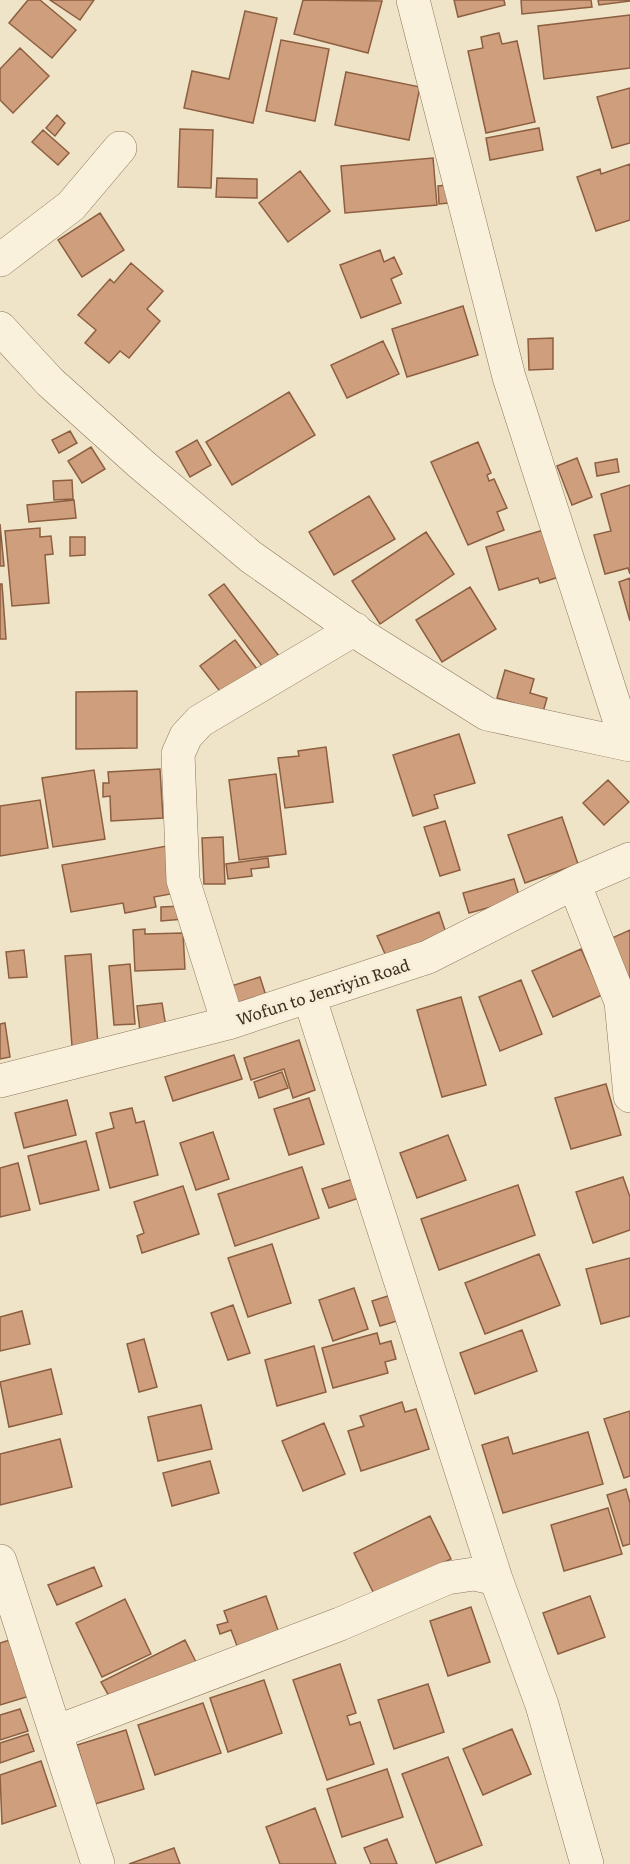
<svg xmlns="http://www.w3.org/2000/svg" width="630" height="1864" font-family="Literata,serif">
  <style>
    .building { fill: #cf9f7d; stroke: #8d5f41; stroke-width: 1.5 }
    .lines { fill: none; stroke-linecap: round; stroke-linejoin: round }
    .minor-casing { stroke: #8d765c; stroke-width: 34 }
    .minor { stroke: #faf1dc; stroke-width: 33 }
    .labels { text-anchor: middle; stroke-width: 6; stroke-linejoin: round; paint-order: stroke }
    .street-label { font-size: 16px; fill: #3d2e20; stroke: #f7eed8 }
  </style>
  <rect width="100%" height="100%" fill="#f0e4c8"/>
  <path class="building" d="M 28,0 L 40,0 L 76,30 L 52,58 L 9,23 Z
    M 50,0 L 94,0 L 80,20 Z
    M 303,0 L 382,1 L 368,53 L 294,34 Z
    M 454,0 L 504,0 L 505,5 L 458,17 Z
    M 521,0 L 591,0 L 592,7 L 522,14 Z
    M 598,0 L 630,0 L 630,1 L 599,5 Z
    M 245,11 L 277,18 L 253,123 L 184,108 L 192,71 L 229,79 Z
    M 630,15 L 630,68 L 544,79 L 538,26 Z
    M 499,33 L 502,44 L 517,41 L 535,122 L 486,133 L 468,51 L 483,48 L 481,37 Z
    M 281,40 L 329,49 L 315,121 L 266,111 Z
    M 20,48 L 49,76 L 13,113 L 0,100 L 0,69 Z
    M 346,72 L 420,87 L 409,140 L 335,125 Z
    M 630,88 L 630,143 L 612,148 L 597,97 Z
    M 57,115 L 65,123 L 55,136 L 46,128 Z
    M 539,128 L 543,150 L 490,160 L 486,138 Z
    M 180,129 L 213,130 L 211,188 L 178,187 Z
    M 43,130 L 69,153 L 58,165 L 32,142 Z
    M 433,158 L 437,205 L 345,213 L 341,166 Z
    M 630,164 L 630,220 L 596,231 L 577,177 L 600,169 L 601,174 Z
    M 300,171 L 330,211 L 288,242 L 259,203 Z
    M 217,178 L 257,179 L 257,198 L 216,197 Z
    M 458,184 L 459,202 L 439,204 L 438,186 Z
    M 100,213 L 124,250 L 82,277 L 58,240 Z
    M 380,250 L 384,262 L 394,257 L 402,274 L 391,279 L 401,303 L 361,318 L 340,265 Z
    M 131,263 L 163,291 L 147,309 L 160,321 L 129,358 L 120,351 L 109,363 L 85,343 L 96,330 L 78,315 L 110,279 L 114,283 Z
    M 463,306 L 478,355 L 407,377 L 392,329 Z
    M 553,338 L 553,369 L 529,370 L 528,339 Z
    M 383,341 L 399,374 L 347,398 L 331,365 Z
    M 289,392 L 315,435 L 232,485 L 206,442 Z
    M 70,431 L 77,443 L 59,453 L 52,440 Z
    M 197,440 L 211,465 L 190,477 L 176,452 Z
    M 478,442 L 491,473 L 487,475 L 489,481 L 494,479 L 507,508 L 497,512 L 504,530 L 468,545 L 431,462 Z
    M 91,447 L 105,469 L 82,483 L 68,461 Z
    M 577,458 L 592,497 L 572,505 L 557,466 Z
    M 617,459 L 619,472 L 597,476 L 595,463 Z
    M 72,480 L 73,499 L 54,500 L 53,481 Z
    M 630,485 L 630,574 L 628,568 L 605,574 L 594,535 L 611,531 L 601,494 Z
    M 369,496 L 395,539 L 334,575 L 309,532 Z
    M 74,500 L 76,518 L 29,522 L 27,505 Z
    M 0,524 L 4,566 L 0,566 Z
    M 40,528 L 40,537 L 51,536 L 53,554 L 45,555 L 49,603 L 12,606 L 5,531 Z
    M 547,529 L 562,576 L 540,583 L 538,578 L 499,590 L 486,547 Z
    M 426,532 L 454,574 L 380,624 L 352,581 Z
    M 70,537 L 85,537 L 85,555 L 70,556 Z
    M 630,578 L 630,621 L 619,582 Z
    M 0,584 L 2,584 L 6,639 L 0,639 Z
    M 224,584 L 279,656 L 268,674 L 209,595 Z
    M 470,587 L 496,629 L 442,662 L 416,620 Z
    M 235,640 L 260,673 L 226,699 L 200,666 Z
    M 505,670 L 534,679 L 530,693 L 547,698 L 543,712 L 497,698 Z
    M 137,691 L 137,748 L 76,749 L 76,692 Z
    M 459,734 L 475,783 L 434,795 L 438,808 L 413,816 L 393,755 Z
    M 326,747 L 333,802 L 285,808 L 278,758 L 299,756 L 298,751 Z
    M 160,769 L 163,818 L 111,821 L 110,796 L 103,797 L 103,783 L 109,783 L 108,772 Z
    M 94,770 L 105,839 L 53,847 L 42,778 Z
    M 276,774 L 286,854 L 239,860 L 229,780 Z
    M 608,780 L 629,802 L 604,825 L 583,803 Z
    M 40,800 L 48,848 L 0,856 L 0,806 Z
    M 562,817 L 578,864 L 525,883 L 508,835 Z
    M 445,821 L 460,870 L 440,876 L 424,827 Z
    M 223,837 L 225,884 L 204,884 L 202,838 Z
    M 172,845 L 181,892 L 154,897 L 156,907 L 125,913 L 123,903 L 71,912 L 62,865 Z
    M 268,858 L 269,867 L 251,869 L 252,876 L 228,879 L 226,864 Z
    M 514,879 L 520,899 L 469,913 L 463,893 Z
    M 183,906 L 184,919 L 161,921 L 161,907 Z
    M 439,912 L 446,933 L 386,956 L 377,936 Z
    M 145,929 L 145,934 L 183,933 L 185,969 L 135,971 L 133,930 Z
    M 630,930 L 630,987 L 603,942 Z
    M 581,949 L 602,995 L 553,1017 L 532,971 Z
    M 24,950 L 27,977 L 9,978 L 6,952 Z
    M 91,954 L 98,1045 L 72,1046 L 65,956 Z
    M 130,964 L 135,1024 L 114,1025 L 109,966 Z
    M 260,977 L 267,999 L 232,1011 L 225,988 Z
    M 521,980 L 542,1034 L 500,1051 L 479,997 Z
    M 461,997 L 486,1085 L 442,1097 L 417,1010 Z
    M 162,1003 L 166,1027 L 140,1031 L 137,1006 Z
    M 5,1023 L 10,1057 L 0,1059 L 0,1024 Z
    M 299,1040 L 315,1090 L 293,1098 L 284,1069 L 251,1080 L 244,1058 Z
    M 234,1055 L 242,1079 L 173,1101 L 165,1077 Z
    M 282,1072 L 288,1088 L 259,1098 L 254,1082 Z
    M 606,1084 L 621,1135 L 571,1149 L 555,1098 Z
    M 309,1098 L 324,1144 L 289,1155 L 274,1109 Z
    M 67,1100 L 76,1135 L 24,1148 L 15,1113 Z
    M 132,1108 L 136,1123 L 144,1121 L 158,1175 L 110,1188 L 96,1133 L 114,1128 L 110,1113 Z
    M 213,1132 L 229,1179 L 196,1190 L 180,1143 Z
    M 448,1135 L 466,1180 L 417,1198 L 400,1153 Z
    M 86,1141 L 99,1190 L 40,1204 L 28,1156 Z
    M 18,1163 L 30,1210 L 0,1217 L 0,1168 Z
    M 302,1167 L 319,1218 L 235,1246 L 218,1194 Z
    M 623,1177 L 630,1197 L 630,1230 L 593,1243 L 576,1192 Z
    M 353,1179 L 359,1198 L 329,1208 L 322,1189 Z
    M 518,1185 L 535,1235 L 439,1270 L 421,1219 Z
    M 183,1186 L 199,1234 L 142,1253 L 137,1236 L 144,1233 L 134,1202 Z
    M 272,1244 L 291,1303 L 248,1317 L 228,1258 Z
    M 539,1254 L 560,1305 L 485,1334 L 465,1283 Z
    M 630,1258 L 630,1316 L 601,1324 L 586,1269 Z
    M 354,1288 L 368,1329 L 333,1341 L 319,1300 Z
    M 388,1296 L 397,1321 L 380,1326 L 372,1301 Z
    M 233,1305 L 250,1353 L 228,1360 L 211,1313 Z
    M 22,1311 L 30,1344 L 0,1351 L 0,1317 Z
    M 522,1330 L 537,1371 L 475,1394 L 460,1353 Z
    M 377,1333 L 380,1344 L 391,1341 L 396,1359 L 385,1362 L 388,1373 L 333,1388 L 322,1348 Z
    M 144,1339 L 157,1387 L 139,1392 L 127,1344 Z
    M 314,1346 L 326,1392 L 277,1406 L 265,1360 Z
    M 51,1369 L 62,1414 L 9,1427 L 0,1382 Z
    M 402,1402 L 405,1412 L 416,1409 L 429,1449 L 361,1471 L 348,1431 L 364,1426 L 360,1416 Z
    M 201,1405 L 212,1449 L 158,1461 L 148,1417 Z
    M 630,1411 L 630,1476 L 624,1478 L 604,1419 Z
    M 324,1423 L 345,1474 L 303,1491 L 282,1441 Z
    M 588,1432 L 603,1484 L 503,1513 L 482,1445 L 508,1437 L 513,1454 Z
    M 60,1439 L 72,1487 L 0,1505 L 0,1454 Z
    M 210,1461 L 219,1493 L 172,1506 L 163,1473 Z
    M 626,1489 L 630,1503 L 630,1544 L 623,1546 L 607,1495 Z
    M 608,1508 L 622,1554 L 564,1571 L 551,1525 Z
    M 430,1516 L 451,1559 L 375,1596 L 354,1553 Z
    M 94,1567 L 102,1586 L 57,1605 L 48,1585 Z
    M 266,1596 L 280,1636 L 239,1651 L 231,1630 L 220,1634 L 217,1625 L 228,1622 L 224,1611 Z
    M 590,1596 L 605,1637 L 558,1654 L 543,1613 Z
    M 125,1599 L 151,1654 L 102,1677 L 76,1623 Z
    M 471,1607 L 490,1662 L 448,1676 L 430,1621 Z
    M 16,1638 L 33,1695 L 0,1705 L 0,1643 Z
    M 185,1640 L 198,1666 L 109,1696 L 101,1682 Z
    M 340,1664 L 356,1713 L 347,1716 L 350,1725 L 360,1722 L 374,1764 L 327,1780 L 293,1680 Z
    M 264,1680 L 282,1733 L 228,1752 L 210,1698 Z
    M 428,1684 L 444,1732 L 394,1749 L 378,1700 Z
    M 203,1703 L 221,1753 L 155,1775 L 138,1725 Z
    M 20,1709 L 28,1731 L 0,1740 L 0,1715 Z
    M 512,1729 L 531,1774 L 483,1795 L 463,1749 Z
    M 126,1730 L 144,1789 L 95,1804 L 77,1745 Z
    M 28,1734 L 34,1751 L 0,1763 L 0,1743 Z
    M 448,1757 L 482,1845 L 436,1863 L 402,1774 Z
    M 41,1761 L 56,1806 L 2,1824 L 0,1775 Z
    M 387,1769 L 403,1817 L 342,1837 L 327,1789 Z
    M 315,1808 L 336,1864 L 280,1864 L 266,1827 Z
    M 387,1839 L 397,1864 L 371,1864 L 364,1848 Z
    M 174,1848 L 180,1864 L 129,1864 Z"/>
  <g class="lines">
    <g class="minor-casing">
      <path id="minor" d="M 413,0 L 509,377 L 627,744
        M 0,260 L 71,206 L 120,148
        M 0,328 L 50,382 L 141,464 L 251,557 L 366,638 L 487,714 L 630,745
        M 574,883 L 621,1002 L 630,1096
        M 309,996 L 496,1579 L 542,1705 L 587,1864
        M 228,1023 L 183,880 L 178,754 L 186,736 L 200,721 L 355,629
        M 0,1081 L 228,1023 L 428,957 L 574,883 L 630,859
        M 0,1561 L 98,1864
        M 56,1732 L 340,1624 L 447,1578 L 474,1574 L 496,1579"/>
    </g>
    <use href="#minor" class="minor"/>
  </g>
  <g class="labels">
    <g class="street-label">
      <text transform="translate(323 992) rotate(-18)" y="6">Wofun to Jenriyin Road</text>
    </g>
  </g>
</svg>
